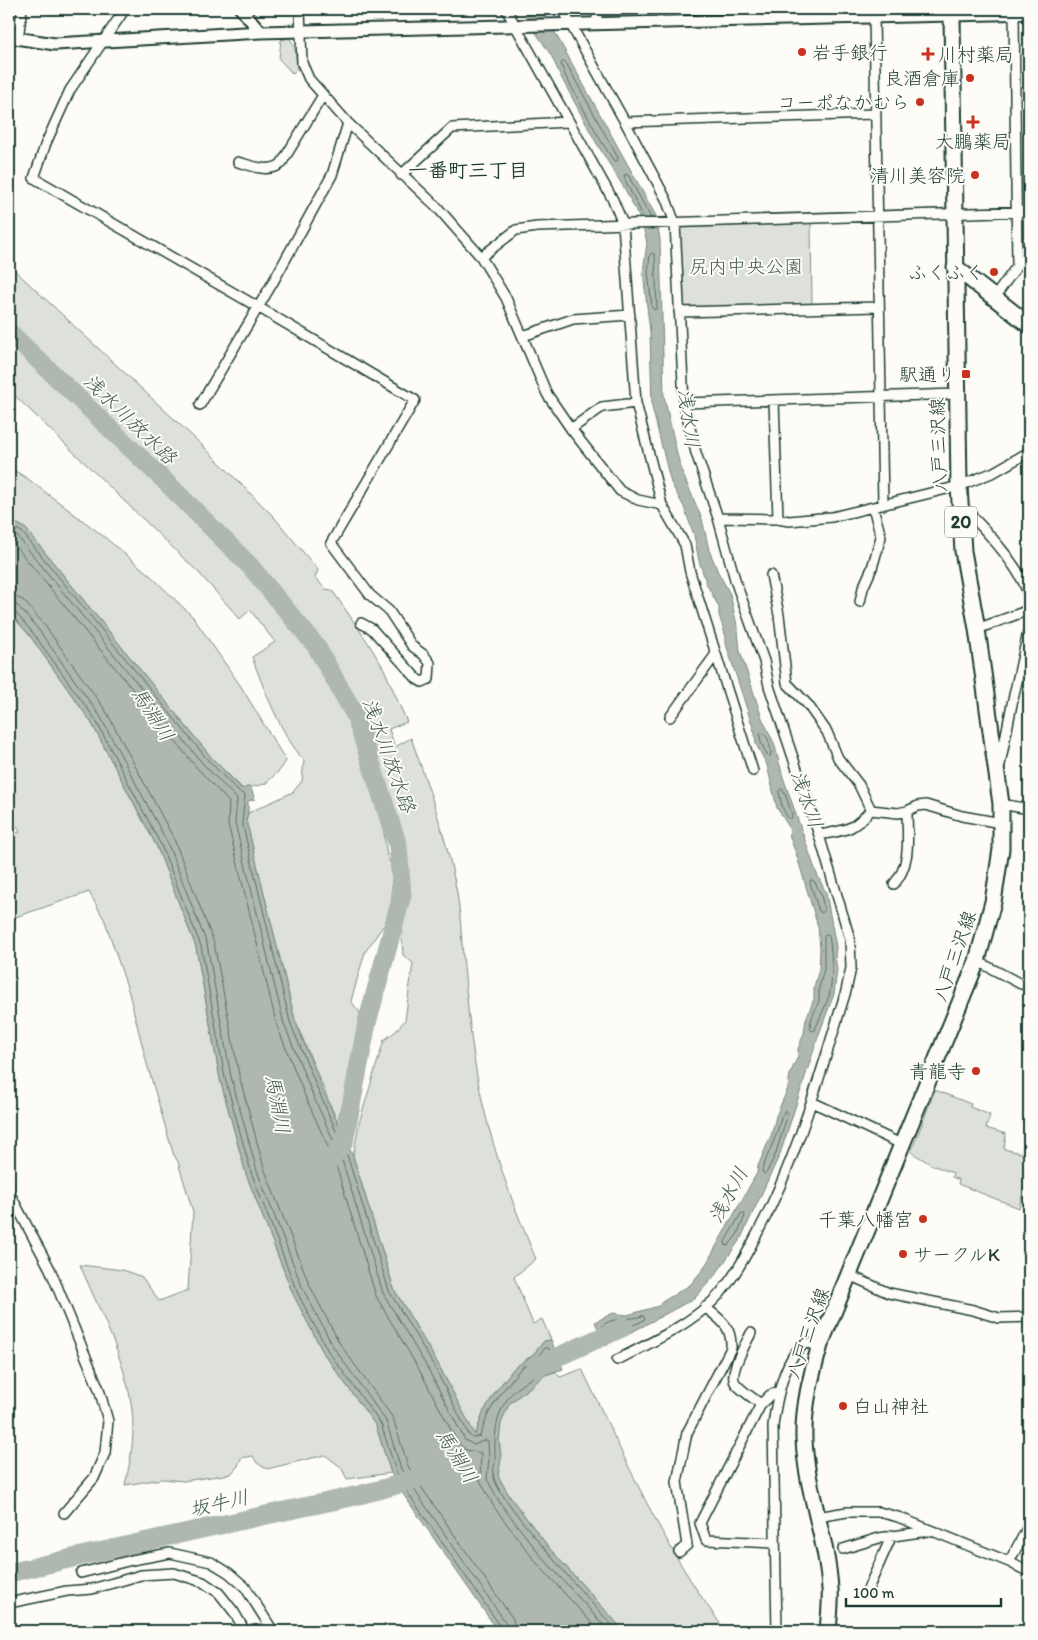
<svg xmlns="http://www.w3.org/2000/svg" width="1038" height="1640" font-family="Itim,'Klee One',sans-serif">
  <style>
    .green { fill: #dde0db; stroke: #7e8e88 }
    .water { fill: #aeb8b1; stroke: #75877f }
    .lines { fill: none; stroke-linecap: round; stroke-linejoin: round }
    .shore { stroke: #586e66; stroke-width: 1 }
    .river { stroke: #aeb8b1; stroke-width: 19 }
    .minor-casing { stroke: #1f3d34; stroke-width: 12 }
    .tertiary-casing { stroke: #1f3d34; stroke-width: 15 }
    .primary-casing { stroke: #1f3d34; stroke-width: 19 }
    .minor { stroke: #fdfcf7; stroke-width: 9 }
    .tertiary { stroke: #fdfcf7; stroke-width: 11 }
    .primary { stroke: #fdfcf7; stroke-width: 15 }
    .poi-dot { fill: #c8321e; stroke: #fdfcf7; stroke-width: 2 }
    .labels { text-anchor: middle; stroke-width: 4; stroke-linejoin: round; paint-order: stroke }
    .shield { fill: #fdfcf7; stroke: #62766e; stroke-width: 1 }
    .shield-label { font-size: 18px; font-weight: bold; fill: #1f3d34 }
    .poi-label { font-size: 19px; fill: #1f3d34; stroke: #fdfcf7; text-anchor: end }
    .park-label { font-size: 19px; fill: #455e55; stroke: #fdfcf7 }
    .street-label { font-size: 19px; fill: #1f3d34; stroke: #fdfcf7 }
    .neighbourhood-label { font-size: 20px; font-weight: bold; fill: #1f3d34; stroke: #fdfcf7 }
    .water-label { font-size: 20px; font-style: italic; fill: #435c53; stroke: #fdfcf7 }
  </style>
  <rect width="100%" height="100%" fill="#fdfcf7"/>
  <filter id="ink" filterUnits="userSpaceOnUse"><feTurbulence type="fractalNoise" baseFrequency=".02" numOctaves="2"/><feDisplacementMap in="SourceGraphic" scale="10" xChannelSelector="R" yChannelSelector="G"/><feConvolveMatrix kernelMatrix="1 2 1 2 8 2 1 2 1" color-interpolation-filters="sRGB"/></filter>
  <g filter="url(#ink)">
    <path class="green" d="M 289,38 C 297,46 296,59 297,70 L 293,74 L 279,59 L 281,40 Z
      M 811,223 L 812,304 L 683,308 L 679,228 Z
      M 9,265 L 204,447 L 274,517 L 318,570 L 315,577 L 325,589 L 332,590 L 367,641 L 384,669 L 407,722 L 389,729 L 395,747 L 411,738 C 428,786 445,833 455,883 C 461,910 461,938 464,966 C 467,999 470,1032 475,1064 C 486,1132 509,1196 536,1259 L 514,1277 L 533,1324 L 542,1319 L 551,1340 L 544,1341 L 533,1355 L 514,1368 L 496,1391 L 484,1411 L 475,1435 L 438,1364 L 394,1289 L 353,1156 L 359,1123 L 384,1040 L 395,1032 L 405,1020 L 413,963 L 403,955 L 401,928 L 408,888 L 403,846 L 366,718 L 360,703 L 346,708 L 375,795 L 384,833 L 387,856 L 392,867 L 392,919 L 384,925 L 365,952 L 351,1001 L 360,1013 C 355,1050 350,1086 337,1121 L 295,1020 L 246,820 L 248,813 L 293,792 L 302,781 L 304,760 C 282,737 263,687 252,657 L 275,642 L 250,610 L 240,619 L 199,573 L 9,390 Z
      M 9,467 L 28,479 L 102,535 L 151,576 L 193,617 L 240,685 L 286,761 L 281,769 L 265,784 L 243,789 L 211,757 L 25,528 L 9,519 Z
      M 9,612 L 30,636 L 91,722 L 157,847 L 196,947 L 220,1079 L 246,1174 L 293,1294 L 324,1354 L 376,1426 L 391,1473 L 347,1479 L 341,1467 L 325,1455 L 267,1469 L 257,1463 L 253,1456 L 241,1458 L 238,1466 L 231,1474 L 184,1481 L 162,1479 L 125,1485 C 129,1467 133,1447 133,1428 C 133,1372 101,1315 80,1265 L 123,1270 L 142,1277 L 159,1301 L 188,1290 L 193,1212 L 178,1162 L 173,1153 L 147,1064 L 129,993 L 105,921 L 89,892 L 10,919 L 9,918 L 9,835 L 20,832 L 9,811 L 9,786 L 12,785 L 9,781 Z
      M 935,1090 L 971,1104 L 970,1107 L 990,1115 L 986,1128 L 1006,1134 L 1004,1149 L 1021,1153 L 1025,1134 L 1029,1135 L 1029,1182 L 1026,1181 L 1019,1208 L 958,1184 L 959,1180 L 952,1177 L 953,1173 L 932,1165 L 911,1152 Z
      M 582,1369 C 625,1458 665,1552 726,1631 L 624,1631 L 550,1549 L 510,1497 L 498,1476 L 501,1458 L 499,1440 L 501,1423 L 509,1404 L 545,1375 L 555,1372 L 560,1377 Z"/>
    <path class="water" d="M 524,9 L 541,9 L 543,11 L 656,216 L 660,240 L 664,396 L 677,454 L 682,472 L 702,519 L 709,550 L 718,572 L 730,594 L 738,630 L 740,651 L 762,718 L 774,743 L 783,777 L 816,872 L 826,893 L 836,947 L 835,955 L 837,970 L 834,994 L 819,1034 L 780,1154 L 741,1238 L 716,1274 L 695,1298 L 632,1332 L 617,1338 L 606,1346 L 595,1322 L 613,1313 L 627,1315 L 659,1306 L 662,1302 L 690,1285 L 704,1268 L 757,1173 L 758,1166 L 772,1133 L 776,1116 L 788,1088 L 790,1074 L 798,1056 L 798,1049 L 804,1033 L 806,1019 L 814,999 L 814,987 L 819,969 L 820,948 L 818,927 L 796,853 L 790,838 L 789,827 L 777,808 L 767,765 L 756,744 L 755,734 L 726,644 L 726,637 L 719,615 L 719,607 L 707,585 L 699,561 L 694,535 L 684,507 L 671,483 L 652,407 L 650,332 L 643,272 L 647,243 L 645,234 L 639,217 L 626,191 L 597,144 L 561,77 L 551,55 L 526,18 Z
      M 9,519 L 25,528 L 211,757 L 242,789 L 250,786 L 255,799 L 248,801 L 248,813 L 246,820 L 295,1020 L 322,1089 L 353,1156 L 394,1289 L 438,1364 L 475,1435 L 484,1411 L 496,1391 L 514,1368 L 533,1355 L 544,1341 L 551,1340 L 563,1369 L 545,1375 L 509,1404 L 501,1423 L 499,1440 L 501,1458 L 498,1476 L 510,1497 L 550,1549 L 624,1631 L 498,1631 L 401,1491 L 391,1473 L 376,1426 L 324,1354 L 293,1294 L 246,1174 L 220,1079 L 196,947 L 157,847 L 91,722 L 30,636 L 9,612 Z"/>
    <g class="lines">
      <path class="shore" d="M 563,62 L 566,63 L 618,158 L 617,161 L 614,161 L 601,141 L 565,75 L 561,64 Z
        M 644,218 L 624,178 L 625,174 L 628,175 L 651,218
        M 653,253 L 655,255 L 657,308 L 655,310 L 652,308 L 648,272 L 650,255 Z
        M 9,525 L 22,532 L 208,760 L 239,792 L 245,795 L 242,822 L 290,1022 L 318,1090 L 348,1158 L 389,1291 L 434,1366 L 469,1435 L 473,1438 L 480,1436 L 488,1414 L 501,1393 L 521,1368 L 536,1358 L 545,1348 L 549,1348 L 555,1366 C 510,1386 493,1405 495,1455 C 496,1462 492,1471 494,1478 C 497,1490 511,1506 518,1516 C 549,1556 583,1593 617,1631
        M 9,532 L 18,537 L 203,764 L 237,799 L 235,823 L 284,1024 L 312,1093 L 342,1160 L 383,1293 L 428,1369 L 465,1440 L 474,1445 L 485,1440 L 488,1441 L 489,1458 L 487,1479 L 500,1503 L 541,1556 L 609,1631
        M 9,540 L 13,543 L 197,768 L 229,802 L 228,824 L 277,1026 L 305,1096 L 335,1162 L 376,1296 L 421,1373 L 458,1443 L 466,1450 L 481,1453 L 480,1480 L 494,1507 L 535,1561 L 599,1631
        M 9,596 L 16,597 L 23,600 L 43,623 L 106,711 L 174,839 L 214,943 L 239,1075 L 264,1168 L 310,1286 L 340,1344 L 393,1418 L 408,1466 L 417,1481 L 513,1619 L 516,1631
        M 9,603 L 18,606 L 38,629 L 100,716 L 167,842 L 207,944 L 231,1077 L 257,1171 L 303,1289 L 334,1348 L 386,1421 L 401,1469 L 411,1485 L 506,1623 L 508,1631
        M 9,610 L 14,611 L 33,633 L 95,719 L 161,845 L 201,946 L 225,1078 L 251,1172 L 297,1292 L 328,1351 L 381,1424 L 396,1471 L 405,1489 L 501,1627 L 502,1631
        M 762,733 C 769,736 770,746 771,753 L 770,756 L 767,755 L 761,743 L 760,735 Z
        M 782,789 L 786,796 L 792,815 L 791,819 L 788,818 L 782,807 L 779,792 Z
        M 811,880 L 814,881 L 821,894 L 824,910 L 822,913 L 819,911 L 810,883 Z
        M 826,935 L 829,936 C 832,952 833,977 830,992 C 827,1005 819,1018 815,1030 L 812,1031 L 810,1029 L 811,1020 L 819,1001 L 819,988 L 824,969 L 824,937 Z
        M 785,1111 L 788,1113 L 776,1153 L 767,1172 L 764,1174 L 762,1172 L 763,1167 L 776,1135 L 781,1118 Z
        M 742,1213 L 744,1213 L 745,1216 L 737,1235 L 729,1245 L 726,1246 L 725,1242 Z
        M 643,1316 L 645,1318 L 644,1320 C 633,1326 619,1329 610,1337 L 607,1336 L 602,1326 L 604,1324 C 616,1317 629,1320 643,1316 Z"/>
      <path class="river" d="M 9,332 L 169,485 L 250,566 L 316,646 L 356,717 L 398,846 L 402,895 L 367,1023 L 344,1142 L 331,1160
        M 535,1367 L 624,1327
        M 9,1573 C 93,1553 177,1534 262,1516 C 315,1504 370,1495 421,1477"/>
      <g class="minor-casing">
        <path id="minor" d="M 125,9 L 70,90 L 46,143 L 34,178 L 258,307 L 415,400 L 331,543 L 370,595 L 389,611 L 412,646 L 424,655 L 430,663 L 429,679 L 422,682 L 417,679 L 372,629 L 361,623
          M 300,9 L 302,63 L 309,79 L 348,123 L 437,207 L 481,257 L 506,298 L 547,394 L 571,429 L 620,491 L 638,500 L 662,505
          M 506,9 L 613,200 L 623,224 L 636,403 L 662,505 L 685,545 L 690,572 L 753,771
          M 562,9 L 625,122
          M 597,9 L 597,24
          M 874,17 L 883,505
          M 18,39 L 22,9
          M 238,162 C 252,166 269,173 281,164 L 323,95
          M 401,175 L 452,128 L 568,122
          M 481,257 L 516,230 L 537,227 L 1029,211
          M 994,298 L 1017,266 L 1014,13
          M 679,312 L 879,307
          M 523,336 L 573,319 L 630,315
          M 774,400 L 778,519
          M 684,403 L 957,394
          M 200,405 L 272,284 L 332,175 L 348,123
          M 571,429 L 602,407 L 636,403
          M 960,504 C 982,526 1023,568 1029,598
          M 718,518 L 778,519 L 789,521 L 832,517 L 959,486 L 994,472 L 1029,452
          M 771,575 L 779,615 L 787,683 L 808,705 L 827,732 L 838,758 L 859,785 L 871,810
          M 860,602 L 863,588 L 872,568 L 881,537 L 873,507
          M 977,629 L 1029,610
          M 670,717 L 716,654
          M 1000,765 L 1012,704 L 1029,628
          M 1001,804 L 1029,809
          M 819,835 C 846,830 852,831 871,810 L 898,813 L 907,811 L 918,806 L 926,805 L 962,816 L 1001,823
          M 894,884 C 912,864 907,835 907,811
          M 977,961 L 1021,984 L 1029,986
          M 812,1102 L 901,1144
          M 9,1192 L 50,1269 L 99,1389 L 108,1421 L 105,1453 L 94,1478 L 64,1513
          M 849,1275 L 889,1293 L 973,1310 L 999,1318 L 1029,1317
          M 751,1333 C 746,1344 727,1374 736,1384 C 743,1392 753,1398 761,1404
          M 617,1360 C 648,1344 689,1325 714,1300 C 732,1282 746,1256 757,1234 C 798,1157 820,1074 846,991 L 851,968 L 850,939 L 819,835 L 769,686 L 764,661 L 736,583 L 718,518 L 696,453 L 684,403 L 675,223 L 666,199 L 625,122 L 875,114
          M 817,1517 L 847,1512 L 879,1512 L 898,1517 L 1009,1562 L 1029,1572
          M 775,1543 L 706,1540 L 700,1523 L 761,1404 L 770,1395 L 780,1390
          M 843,1549 L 879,1538 L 928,1531
          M 679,1552 L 687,1545 L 677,1482 L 687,1433 L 731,1348 C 732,1326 721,1320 705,1307
          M 1009,1562 L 1029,1525
          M 81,1573 L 132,1560 L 170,1553 L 211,1562 L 229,1573 L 245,1587 L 273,1631
          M 868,1589 L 892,1535
          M 9,1603 L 67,1591 L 92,1589 L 141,1575 L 174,1573 L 203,1582 L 219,1593 L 234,1612 L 245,1631
          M 777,1631 L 773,1426 C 776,1402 784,1356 806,1343 L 820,1345"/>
      </g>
      <g class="tertiary-casing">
        <path id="tertiary" d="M 241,9 L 261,32
          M 9,37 L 55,44 L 261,32 L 1029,13"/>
      </g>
      <g class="primary-casing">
        <path id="primary" d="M 955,267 L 1029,325
          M 828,1631 C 829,1617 831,1603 830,1589 C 827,1538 806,1490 804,1439 C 803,1407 811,1376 820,1345 L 977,961 L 993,902 L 1001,849 L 1001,804 L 977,629 L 963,551 L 959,486 L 952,15"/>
      </g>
      <use href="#minor" class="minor"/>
      <use href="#tertiary" class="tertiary"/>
      <use href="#primary" class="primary"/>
    </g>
  </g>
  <g class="poi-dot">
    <circle cx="802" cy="52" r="5"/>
    <path d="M925.5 46.5h5v5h5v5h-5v5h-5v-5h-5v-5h5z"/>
    <circle cx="970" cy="78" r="5"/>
    <circle cx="920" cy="102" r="5"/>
    <path d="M970.5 114.5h5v5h5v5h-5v5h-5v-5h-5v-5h5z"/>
    <circle cx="975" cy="175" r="5"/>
    <circle cx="994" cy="272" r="5"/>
    <rect x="961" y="369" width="10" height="10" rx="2.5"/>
    <circle cx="976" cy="1071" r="5"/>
    <circle cx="923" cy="1219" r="5"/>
    <circle cx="903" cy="1254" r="5"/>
    <circle cx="843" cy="1406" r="5"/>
  </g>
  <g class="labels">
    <rect class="shield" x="945" y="506.5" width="32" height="31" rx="4"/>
    <g class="shield-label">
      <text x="961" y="528">20</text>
    </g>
    <g class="poi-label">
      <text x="812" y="59" text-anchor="start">岩手銀行</text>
      <text x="938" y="61" text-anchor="start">川村薬局</text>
      <text x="960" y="85">良酒倉庫</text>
      <text x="910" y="109">コーポなかむら</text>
      <text x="973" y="148" text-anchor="middle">大鵬薬局</text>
      <text x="965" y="182">清川美容院</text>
      <text x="984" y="279">ふくふく</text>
      <text x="956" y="381">駅通り</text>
      <text x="966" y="1078">青龍寺</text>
      <text x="913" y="1226">千葉八幡宮</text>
      <text x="913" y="1261" text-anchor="start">サークルK</text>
      <text x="853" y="1413" text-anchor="start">白山神社</text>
    </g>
    <g class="park-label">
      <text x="746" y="273">尻内中央公園</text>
    </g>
    <g class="street-label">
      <text transform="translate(938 445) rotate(-92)" y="7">八戸三沢線</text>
      <text transform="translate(954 956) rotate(-71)" y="7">八戸三沢線</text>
      <text transform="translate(807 1333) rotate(-71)" y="7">八戸三沢線</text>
    </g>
    <g class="neighbourhood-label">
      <text x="468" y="177">一番町三丁目</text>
    </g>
    <g class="water-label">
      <text transform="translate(689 418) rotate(82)" y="7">浅水川</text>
      <text transform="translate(130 419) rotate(44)" y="7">浅水川放水路</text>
      <text transform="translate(153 714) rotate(57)" y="7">馬淵川</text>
      <text transform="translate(389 755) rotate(70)" y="7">浅水川放水路</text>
      <text transform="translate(807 799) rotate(71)" y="7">浅水川</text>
      <text transform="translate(278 1104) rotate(79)" y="7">馬淵川</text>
      <text transform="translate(728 1195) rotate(-62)" y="7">浅水川</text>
      <text transform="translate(457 1456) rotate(58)" y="7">馬淵川</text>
      <text transform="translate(219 1503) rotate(-13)" y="7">坂牛川</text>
    </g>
  </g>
  <rect width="1038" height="1640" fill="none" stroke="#fdfcf7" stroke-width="30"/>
  <rect x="15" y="15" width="1008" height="1610" fill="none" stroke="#1f3d34" stroke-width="2" filter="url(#ink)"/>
  <path d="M846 1598v8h155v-8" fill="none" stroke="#1f3d34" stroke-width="2.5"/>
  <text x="853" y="1598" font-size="15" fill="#1f3d34" stroke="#fdfcf7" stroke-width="4" paint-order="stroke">100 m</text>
</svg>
